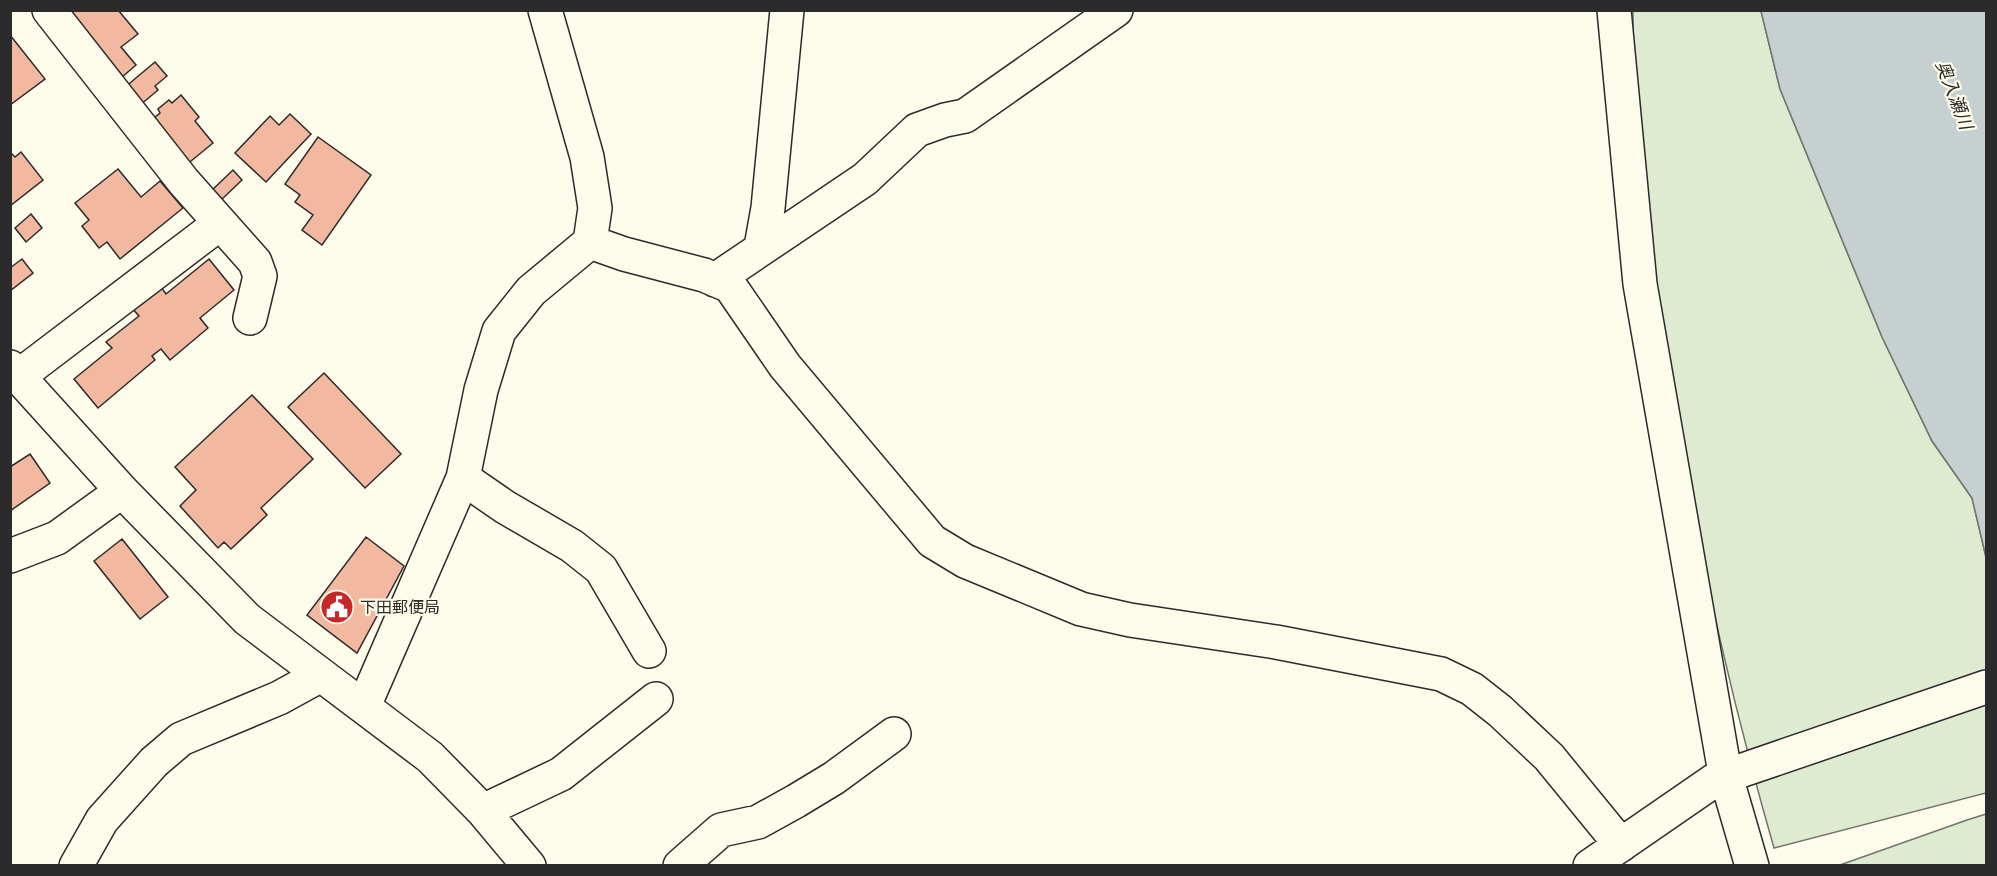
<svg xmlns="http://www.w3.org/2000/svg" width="1997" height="876" font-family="'Asap Condensed','Noto Sans JP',sans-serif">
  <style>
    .green { fill: #deebd1; stroke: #74746e; stroke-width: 1.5 }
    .water { fill: #c7d0d0; stroke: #74746e; stroke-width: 1.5 }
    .building { fill: #f2b8a0; stroke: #2b2b2b; stroke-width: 1.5 }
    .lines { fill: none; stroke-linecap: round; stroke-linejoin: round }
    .minor-casing { stroke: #2b2b2b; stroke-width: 36 }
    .minor { stroke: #fdfbea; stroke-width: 33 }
    .labels { text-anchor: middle; stroke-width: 4.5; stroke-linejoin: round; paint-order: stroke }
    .poi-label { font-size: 16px; fill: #2b2b2b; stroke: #fdfbea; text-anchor: start }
    .water-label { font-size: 18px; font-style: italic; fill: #2b2b2b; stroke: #fdfbea }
  </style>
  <rect width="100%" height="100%" fill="#fdfbea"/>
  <path class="green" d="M 1633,11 L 1761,11 L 1780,89 L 1882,337 L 1932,441 L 1972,498 L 1986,557 L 1986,793 L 1774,848 C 1722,667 1682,480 1657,293 C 1646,211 1641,128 1633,45 Z
    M 1986,814 L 1986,865 L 1840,865 L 1967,820 Z"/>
  <path class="water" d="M 1761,11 L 1986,11 L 1986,557 L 1972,498 L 1932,441 L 1882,337 L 1780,89 Z"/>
  <path class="building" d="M 59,10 L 118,10 L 138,34 L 121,47 L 136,65 L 121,78 Z
    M 10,35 L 45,79 L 10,105 Z
    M 155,62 L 167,76 L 155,86 L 158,90 L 139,106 L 124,88 Z
    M 181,95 L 199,117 L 195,121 L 213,143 L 185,166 L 148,123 L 160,113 L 158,109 L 169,100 L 172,103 Z
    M 290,114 L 311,134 L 266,182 L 235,153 L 270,116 L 279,125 Z
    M 318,137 L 371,175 L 322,245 L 302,230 L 313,215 L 295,202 L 300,195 L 285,184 Z
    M 10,152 L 15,157 L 21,152 L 43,180 L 10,206 Z
    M 118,169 L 141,197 L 160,181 L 183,208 L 120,259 L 107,242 L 99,248 L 82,226 L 89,220 L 75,203 Z
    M 233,170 L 242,180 L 218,203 L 209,193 Z
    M 31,214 L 42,228 L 26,242 L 15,228 Z
    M 22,259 L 33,273 L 10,291 L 10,268 Z
    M 209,259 L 234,290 L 200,318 L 208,328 L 170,360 L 161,349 L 152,356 L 155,360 L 98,408 L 74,379 L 112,348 L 106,342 L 139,316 L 131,307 L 159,284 L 166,294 Z
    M 324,373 L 401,454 L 365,488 L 288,407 Z
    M 252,395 L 313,459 L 261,508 L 267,515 L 231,549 L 224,542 L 218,548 L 180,506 L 196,490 L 175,467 Z
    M 30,454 L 50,483 L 10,511 L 10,467 Z
    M 366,537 L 404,566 L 357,653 L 307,615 Z
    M 122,539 L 168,597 L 140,619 L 94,561 Z"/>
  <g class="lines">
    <g class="minor-casing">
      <path id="minor" d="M 49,10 L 184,182 L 255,262 L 260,276 L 250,318
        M 1614,10 L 1640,284 L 1725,773 L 1752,866
        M 590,242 L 624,254 L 704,275 L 730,286 L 785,366 L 932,541 L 965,561 L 1081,609 L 1130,620 L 1276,642 L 1441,674 L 1472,689 L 1500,711 L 1549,757 L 1621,845
        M 761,247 L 768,208 L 787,10
        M 715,280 L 865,179 L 917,130 L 945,120 L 965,116 L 1116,10
        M 10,367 L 122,491 L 247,619 L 430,757 L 483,811 L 529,866
        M 19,376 L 219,224
        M 463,478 L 505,507 L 572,546 L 601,569 L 649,651
        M 10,556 L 57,538 L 122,491
        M 364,706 L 463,478 L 481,390 L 499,331 L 531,291 L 590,242 L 595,208 L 587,157 L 545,10
        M 483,811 L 561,774 L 656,699
        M 76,866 L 102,820 L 154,762 L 181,739 L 279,698 L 321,675
        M 680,866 L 721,830 L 758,822 L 796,801 L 834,778 L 894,734
        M 1590,866 L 1725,773 L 1743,770 L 1986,687"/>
    </g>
    <use href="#minor" class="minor"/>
  </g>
  <defs>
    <g id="civic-disc" transform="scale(1.725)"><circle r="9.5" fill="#c62828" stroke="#fdfbea"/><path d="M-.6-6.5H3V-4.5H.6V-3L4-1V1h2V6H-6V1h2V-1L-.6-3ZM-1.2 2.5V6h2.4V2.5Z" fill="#fff"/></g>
  </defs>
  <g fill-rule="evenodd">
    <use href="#civic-disc" x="337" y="607"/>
  </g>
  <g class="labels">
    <g class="poi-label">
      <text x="360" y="613">下田郵便局</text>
    </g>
    <g class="water-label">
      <text transform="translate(1954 95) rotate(69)" y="6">奥入瀬川</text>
    </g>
  </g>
  <rect width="1997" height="876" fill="none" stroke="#2b2b2b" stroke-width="24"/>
</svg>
